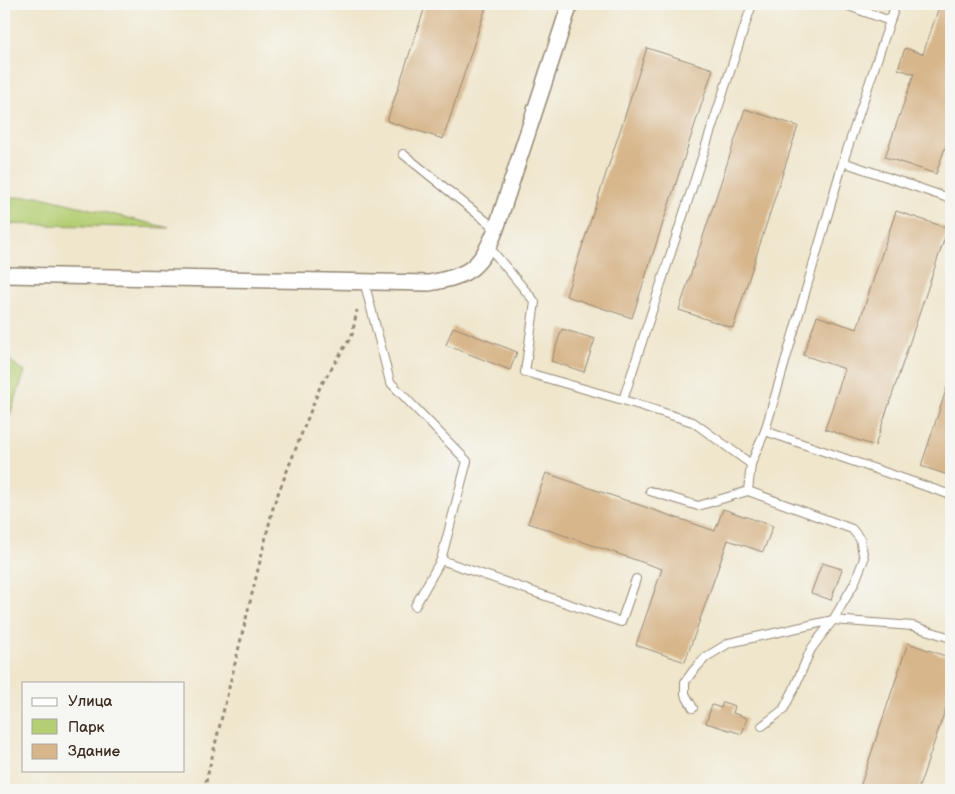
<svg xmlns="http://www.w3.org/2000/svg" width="955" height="794" font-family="'Balsamiq Sans',sans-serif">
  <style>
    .green { fill: #b4ce73; stroke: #787c48 }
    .building { fill: #d7b68b }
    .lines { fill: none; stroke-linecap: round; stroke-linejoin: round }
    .service-casing { stroke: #958875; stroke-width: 10 }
    .minor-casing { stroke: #958875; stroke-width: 18 }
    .path { stroke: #958875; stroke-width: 3; stroke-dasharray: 4 4; stroke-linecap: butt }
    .service { stroke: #fff; stroke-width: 8 }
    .minor { stroke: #fff; stroke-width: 15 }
  </style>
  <rect width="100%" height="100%" fill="#f6f6f2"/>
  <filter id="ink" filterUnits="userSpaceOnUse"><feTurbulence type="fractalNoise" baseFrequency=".02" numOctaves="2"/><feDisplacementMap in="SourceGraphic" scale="10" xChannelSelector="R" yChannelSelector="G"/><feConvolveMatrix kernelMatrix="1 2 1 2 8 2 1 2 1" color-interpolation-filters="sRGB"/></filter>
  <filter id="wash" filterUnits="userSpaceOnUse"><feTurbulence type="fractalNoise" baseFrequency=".0096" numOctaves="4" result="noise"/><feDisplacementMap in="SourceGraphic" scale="20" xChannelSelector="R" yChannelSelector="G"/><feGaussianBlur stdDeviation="1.12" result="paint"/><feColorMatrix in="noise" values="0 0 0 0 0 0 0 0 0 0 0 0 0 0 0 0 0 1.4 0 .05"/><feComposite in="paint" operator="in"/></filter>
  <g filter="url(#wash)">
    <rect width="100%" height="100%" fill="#efe6cc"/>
    <path class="green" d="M 37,196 L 169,228 L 4,224 L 4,198 Z
      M 4,356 L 25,372 L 4,431 Z"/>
    <g id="blocks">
      <path class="building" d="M 426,4 L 487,4 L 443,139 L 387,121 Z
        M 940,4 L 951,4 L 951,131 L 936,174 L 885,157 L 914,74 L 898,69 L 905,48 L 923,54 Z
        M 647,48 L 713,69 L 632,318 L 566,296 Z
        M 745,109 L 798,126 L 733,328 L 679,310 Z
        M 896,211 L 948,228 L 875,446 L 825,429 L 845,369 L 803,355 L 817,316 L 857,329 Z
        M 453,327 L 517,352 L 510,370 L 446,345 Z
        M 562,329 L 595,339 L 584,372 L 551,361 Z
        M 951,375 L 951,476 L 921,466 Z
        M 546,473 L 715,531 L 723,509 L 773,526 L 763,552 L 728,540 L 685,662 L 636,645 L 662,569 L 528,523 Z
        M 822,563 L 842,569 L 831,600 L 811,593 Z
        M 908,643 L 951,658 L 951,693 L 918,790 L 859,790 Z
        M 723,702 L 735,706 L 733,713 L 747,718 L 742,734 L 706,723 L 712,705 L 721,708 Z"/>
    </g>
  </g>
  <g filter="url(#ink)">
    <use href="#blocks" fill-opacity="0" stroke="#958875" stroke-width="1"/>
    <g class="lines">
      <g class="service-casing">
        <path id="service" d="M 890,21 L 896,4
          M 403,154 L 496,229
          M 843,162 L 951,199
          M 489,247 L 535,302 L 525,372 L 623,400 L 752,4
          M 364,281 L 390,382 L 467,461 L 441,560 L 415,606
          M 623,400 L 693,422 L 751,464
          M 765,431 L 951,495
          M 650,491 L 698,506 L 748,491
          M 441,560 L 621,622 L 636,579
          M 693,708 L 685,694 L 685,682 L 693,671 L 706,657 L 729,643 L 833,620 L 913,626 L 951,638
          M 762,726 L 783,710 L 793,691 L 811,649 L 833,620 L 854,584 L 864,559 L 860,539 L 852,529 L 748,491 L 751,464 L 765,431 L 843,162 L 890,21 L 843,4"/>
      </g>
      <g class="minor-casing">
        <path id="minor" d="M 4,275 L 429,283 C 470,276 481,267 496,229 L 570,4"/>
      </g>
      <path class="path" d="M 204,790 L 274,504 L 320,387 L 352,335 L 357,310"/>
      <use href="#service" class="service"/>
      <use href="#minor" class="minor"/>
    </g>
  </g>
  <rect width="955" height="794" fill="none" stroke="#f6f6f2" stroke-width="20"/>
  <rect x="22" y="682" width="162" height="90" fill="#f6f6f2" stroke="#aba49d"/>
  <rect x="32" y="698" width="25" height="8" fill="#ffffff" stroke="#aba49d"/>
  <text x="68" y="706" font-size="15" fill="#3b2a1e">Улица</text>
  <rect x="32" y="719" width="25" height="15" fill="#b4ce73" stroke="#aba49d"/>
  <text x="68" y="732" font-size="15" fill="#3b2a1e">Парк</text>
  <rect x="32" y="744" width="25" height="15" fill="#d7b68b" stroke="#aba49d"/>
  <text x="68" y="756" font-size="15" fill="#3b2a1e">Здание</text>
</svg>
